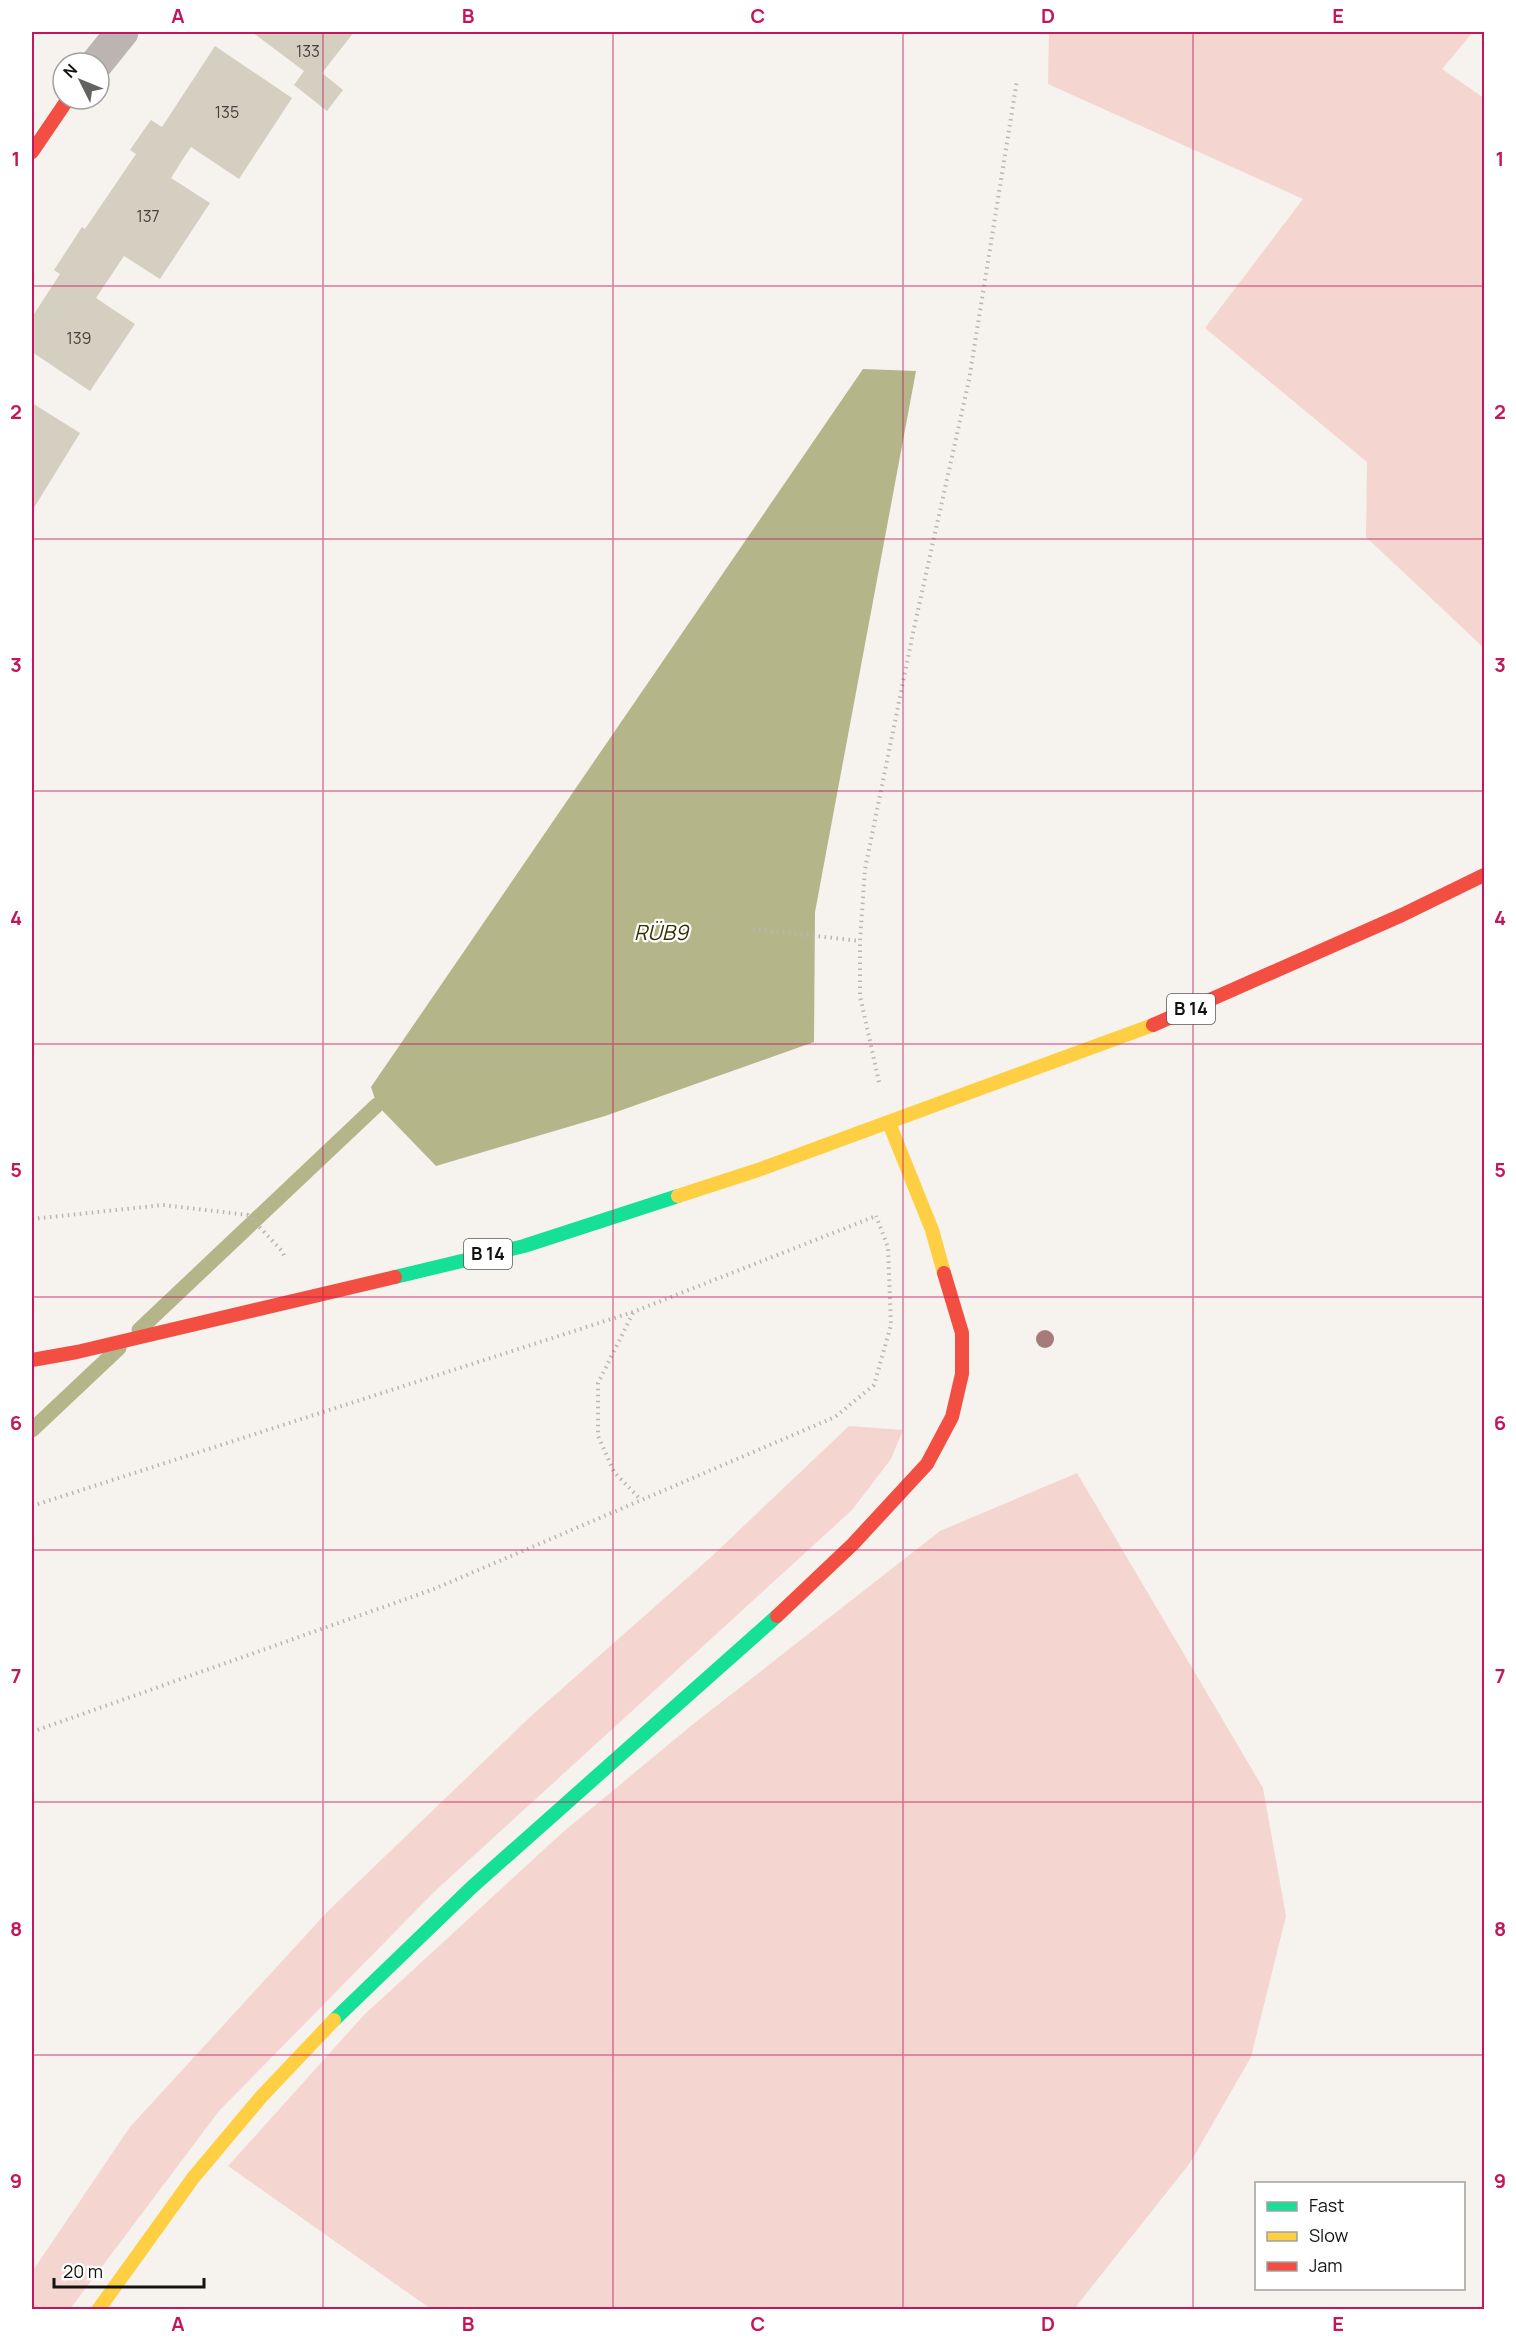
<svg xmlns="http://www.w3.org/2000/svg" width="1516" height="2341" font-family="Manrope,sans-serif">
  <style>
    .green { fill: #f5d5d0 }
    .water { fill: #b5b58a }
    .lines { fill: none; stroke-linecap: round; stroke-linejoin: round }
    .stream { stroke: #b5b58a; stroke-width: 15 }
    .building { fill: #d5cfc1 }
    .path { stroke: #bab6b2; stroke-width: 4; stroke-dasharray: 1.5 4.5; stroke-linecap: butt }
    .street { stroke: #bbb4b0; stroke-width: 33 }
    .fast { stroke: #16e098; stroke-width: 14 }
    .slow { stroke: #ffcf43; stroke-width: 14 }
    .jam { stroke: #f24e42; stroke-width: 14 }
    .tree { fill: #a77b79 }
    .grid { fill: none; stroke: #c2185b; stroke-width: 1.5; stroke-opacity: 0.55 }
    .labels { text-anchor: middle; stroke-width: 4.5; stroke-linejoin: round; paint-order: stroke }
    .number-label { font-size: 16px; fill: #45423c }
    .shield { fill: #fff; stroke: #5b5a58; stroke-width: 1.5 }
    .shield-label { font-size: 18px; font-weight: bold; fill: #151310 }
    .water-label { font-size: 21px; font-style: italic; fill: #323200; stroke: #fff }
    .neatline { fill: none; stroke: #c2185b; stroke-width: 2 }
    .grid-label { font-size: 20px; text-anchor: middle; font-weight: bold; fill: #c2185b }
  </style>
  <rect width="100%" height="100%" fill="#f6f2ee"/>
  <path class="green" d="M 1049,32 L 1473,32 L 1442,69 L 1484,98 L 1484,648 L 1366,537 L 1367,462 L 1205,328 L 1303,199 L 1048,84 Z
    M 849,1426 L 903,1430 L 891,1459 L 852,1510 L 435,1891 L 219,2111 L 70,2309 L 32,2309 L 32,2272 L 130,2127 L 328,1911 L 530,1717 L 711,1557 Z
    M 1077,1473 L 1263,1788 L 1286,1916 L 1251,2057 L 1190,2163 L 1074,2309 L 431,2309 L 228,2166 L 364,2015 L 563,1832 L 692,1725 L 940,1531 Z"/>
  <path class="water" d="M 863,369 L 916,371 L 815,912 L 814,1042 L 605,1116 L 436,1166 L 377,1105 L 371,1087 Z"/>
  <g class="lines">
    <path class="stream" d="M 139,1330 L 377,1105
      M 32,1430 L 119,1348"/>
  </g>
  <path class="building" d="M 252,32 L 354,32 L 322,73 L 343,90 L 327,111 L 294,85 L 304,71 Z
    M 215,46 L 292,98 L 239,179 L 191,147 L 181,162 L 171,178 L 210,203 L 160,279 L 124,256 L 96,298 L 135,324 L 90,391 L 32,352 L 32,317 L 60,274 L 54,270 L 82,227 L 85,229 L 136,154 L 130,150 L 141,134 L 151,120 L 162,127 Z
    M 32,403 L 80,433 L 32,511 Z"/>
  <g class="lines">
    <path class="path" d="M 753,929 L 860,941
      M 879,1082 L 860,996 L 860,941 L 865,869 L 914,628 L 969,380 L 1017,80
      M 32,1219 L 163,1205 L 248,1215 L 282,1251 L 285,1258
      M 633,1313 L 598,1383 L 598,1436 L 614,1472 L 641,1500
      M 32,1506 L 633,1312 L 876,1216
      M 32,1732 L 434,1589 L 835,1417 L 874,1385 L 891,1325 L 888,1247 L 876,1216"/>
    <path class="street" d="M 97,63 L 122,32"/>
    <path class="fast" d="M 395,1277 L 524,1246 L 678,1196
      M 334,2020 L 472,1887 L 777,1616"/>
    <path class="slow" d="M 889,1123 L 932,1230 L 944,1273
      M 678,1196 L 758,1170 L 1153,1025
      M 98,2310 L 193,2178 L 261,2097 L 334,2020"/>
    <path class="jam" d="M 32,152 L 68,99
      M 1153,1025 L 1402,915 L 1484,875
      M 32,1360 L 77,1352 L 395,1277
      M 777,1616 L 853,1544 L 927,1464 L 952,1417 L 962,1374 L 962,1333 L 944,1273"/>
  </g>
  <circle class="tree" cx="1045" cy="1339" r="9"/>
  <path class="grid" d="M 323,32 L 323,2310M 613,32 L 613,2310M 903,32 L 903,2310M 1193,32 L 1193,2310M 32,286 L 1484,286M 32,539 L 1484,539M 32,791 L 1484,791M 32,1044 L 1484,1044M 32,1297 L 1484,1297M 32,1550 L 1484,1550M 32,1802 L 1484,1802M 32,2055 L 1484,2055"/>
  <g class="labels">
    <g class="number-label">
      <text x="308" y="57">133</text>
      <text x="227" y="118">135</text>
      <text x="148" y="222">137</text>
      <text x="79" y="344">139</text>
    </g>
    <g class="shield">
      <rect x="1167" y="994" width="48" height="30" rx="4.5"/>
      <rect x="464" y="1239" width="48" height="30" rx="4.5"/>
    </g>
    <g class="shield-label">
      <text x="1191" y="1015">B 14</text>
      <text x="488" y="1260">B 14</text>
    </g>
    <g class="water-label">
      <text x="661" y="940">RÜB9</text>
    </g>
  </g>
  <rect width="1516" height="2341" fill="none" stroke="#ffffff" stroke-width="66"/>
  <rect x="1255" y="2182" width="210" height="108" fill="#ffffff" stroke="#a1a19f" stroke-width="1.5"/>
  <rect x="1267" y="2202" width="30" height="9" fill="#16e098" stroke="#a1a19f" stroke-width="1.5"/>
  <text x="1309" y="2212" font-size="18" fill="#151310">Fast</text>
  <rect x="1267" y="2232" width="30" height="9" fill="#ffcf43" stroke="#a1a19f" stroke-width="1.5"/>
  <text x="1309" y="2242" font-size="18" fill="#151310">Slow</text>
  <rect x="1267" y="2262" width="30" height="9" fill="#f24e42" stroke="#a1a19f" stroke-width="1.5"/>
  <text x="1309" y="2272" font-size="18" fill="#151310">Jam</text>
  <g transform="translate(81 81) rotate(313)"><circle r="28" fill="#ffffff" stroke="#a1a19f" stroke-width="1.5"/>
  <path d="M0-4.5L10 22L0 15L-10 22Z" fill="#64615e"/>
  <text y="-9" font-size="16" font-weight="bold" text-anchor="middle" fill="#151310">N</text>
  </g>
  <path d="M54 2278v9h150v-9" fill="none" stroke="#151310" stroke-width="3"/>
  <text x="63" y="2278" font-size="18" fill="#151310" stroke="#ffffff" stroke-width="4.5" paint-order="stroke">20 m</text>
  <rect x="33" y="33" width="1450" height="2275" class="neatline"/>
  <g class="grid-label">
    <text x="178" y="23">A</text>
    <text x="468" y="23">B</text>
    <text x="758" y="23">C</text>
    <text x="1048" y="23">D</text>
    <text x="1338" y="23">E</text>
    <text x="16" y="166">1</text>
    <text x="1500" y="166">1</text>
    <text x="16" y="419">2</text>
    <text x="1500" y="419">2</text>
    <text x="16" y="672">3</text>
    <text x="1500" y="672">3</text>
    <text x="16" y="925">4</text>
    <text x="1500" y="925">4</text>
    <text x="16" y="1177">5</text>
    <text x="1500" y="1177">5</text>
    <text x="16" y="1430">6</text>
    <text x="1500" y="1430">6</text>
    <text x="16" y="1683">7</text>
    <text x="1500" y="1683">7</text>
    <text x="16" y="1936">8</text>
    <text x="1500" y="1936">8</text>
    <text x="16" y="2188">9</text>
    <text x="1500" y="2188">9</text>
    <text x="178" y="2331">A</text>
    <text x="468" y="2331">B</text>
    <text x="758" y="2331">C</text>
    <text x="1048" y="2331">D</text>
    <text x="1338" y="2331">E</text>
  </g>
</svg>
